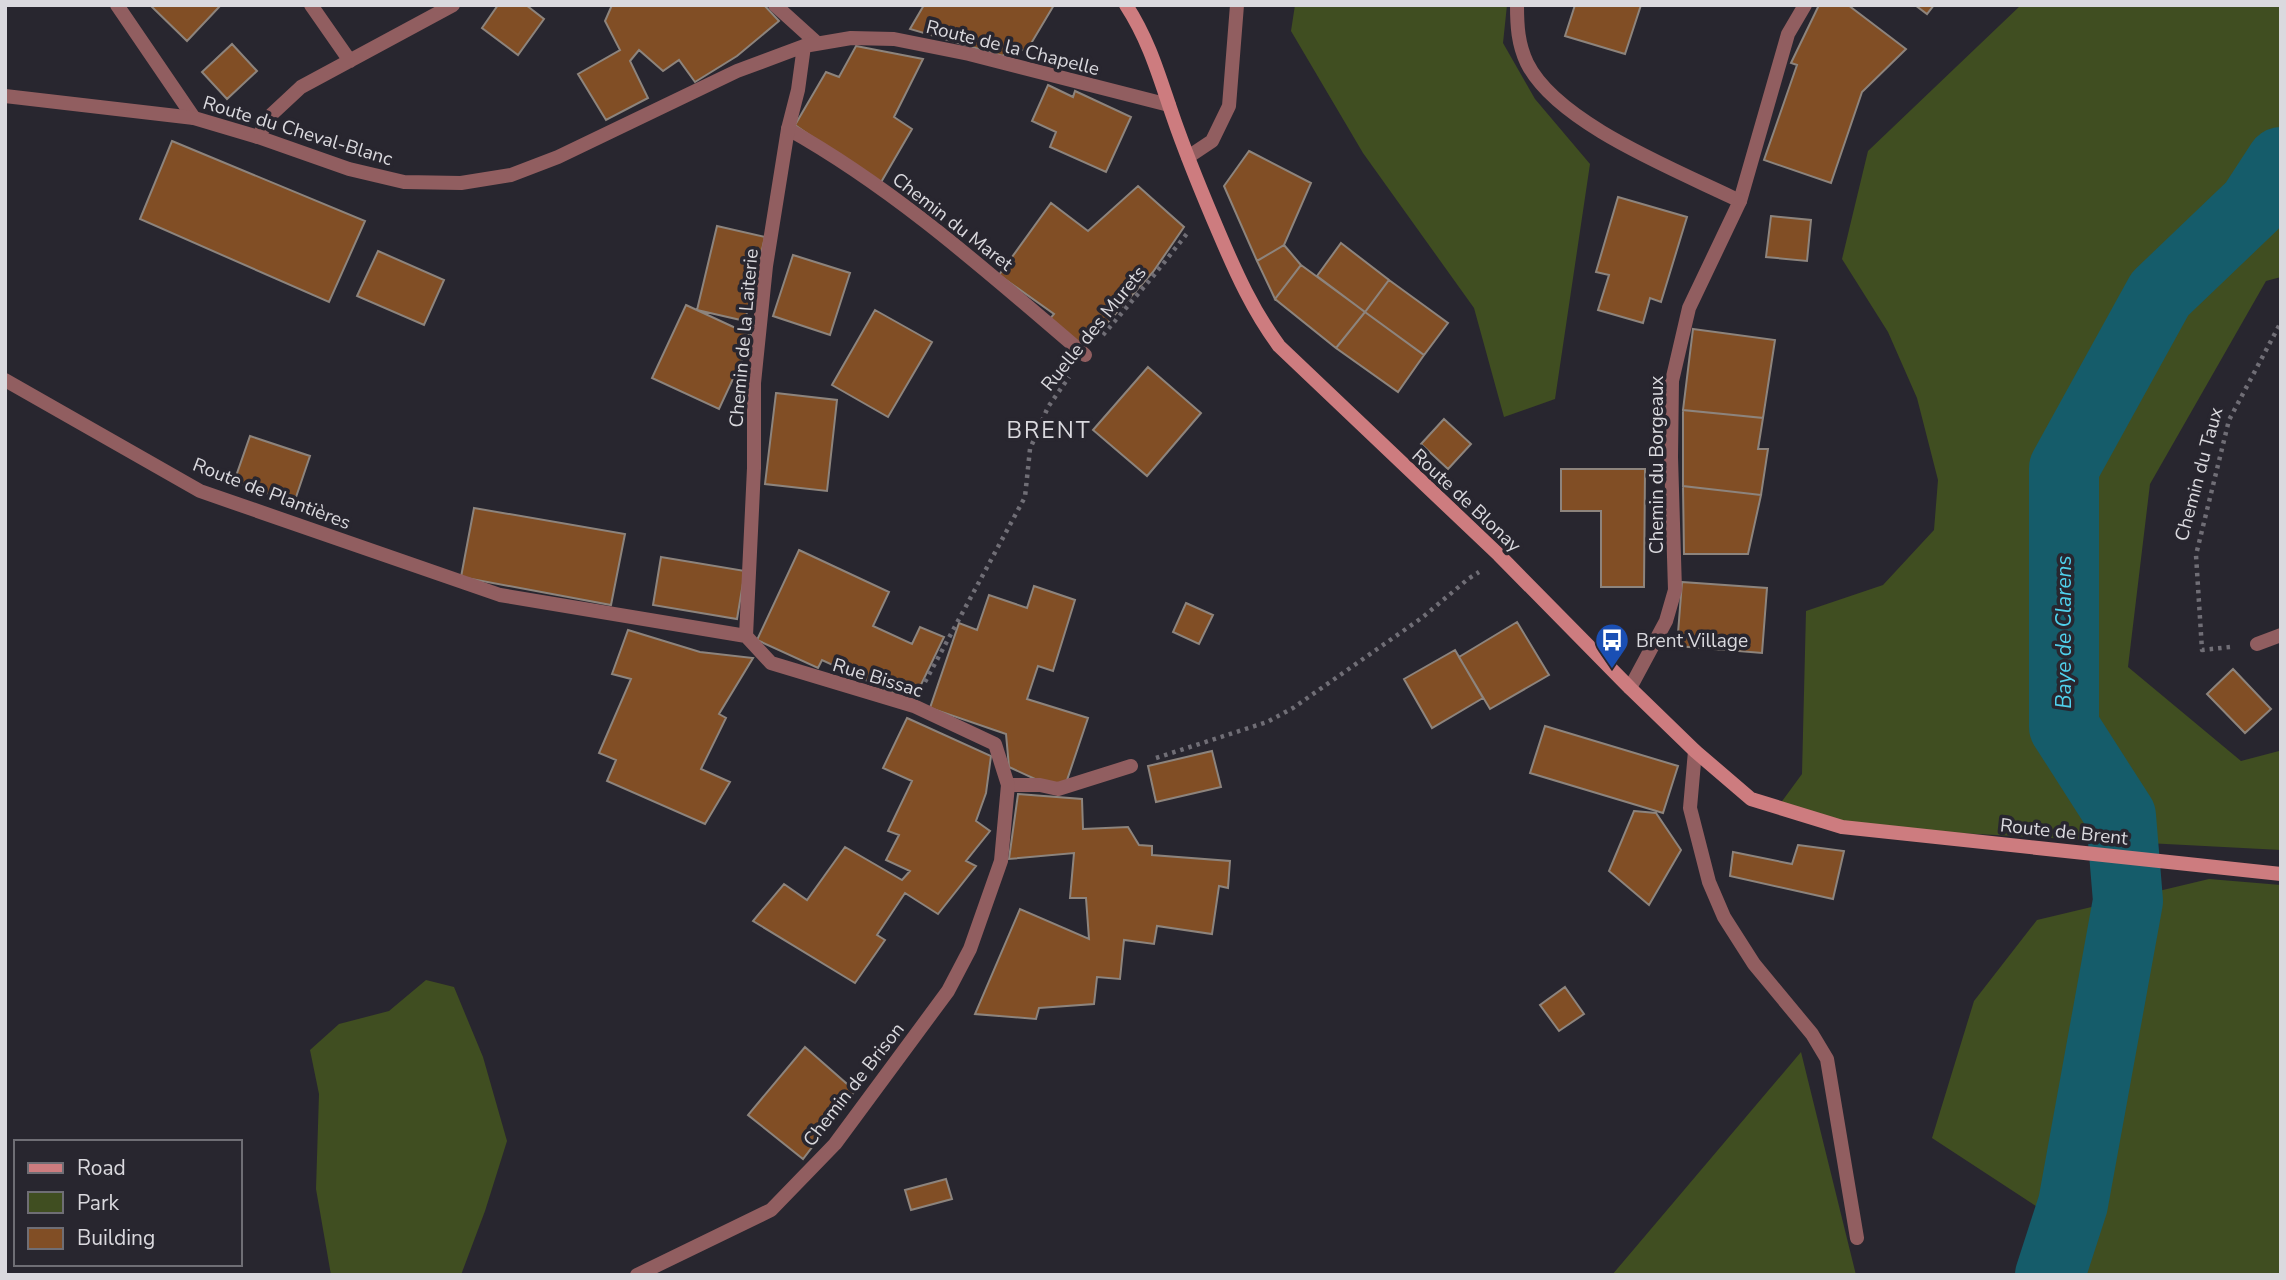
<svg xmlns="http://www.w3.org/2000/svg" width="2286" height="1280" font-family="'Nunito Sans',sans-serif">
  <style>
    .green { fill: #404e21 }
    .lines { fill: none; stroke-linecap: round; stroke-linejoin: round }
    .river { stroke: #155c6a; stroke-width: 70 }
    .building { fill: #814e25; stroke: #8d847d; stroke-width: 2 }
    .path { stroke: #706e76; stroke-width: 4.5; stroke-dasharray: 3.5 5; stroke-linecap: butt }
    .lane { stroke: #915e60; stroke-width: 14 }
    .street { stroke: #915e60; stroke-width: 14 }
    .secondary { stroke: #cd7c7f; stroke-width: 14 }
    .labels { text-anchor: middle; stroke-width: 7; stroke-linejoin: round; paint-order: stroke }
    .street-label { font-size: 19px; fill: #dad9de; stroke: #28262f }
    .poi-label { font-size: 19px; fill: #dad9de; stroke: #28262f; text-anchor: start }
    .water-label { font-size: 21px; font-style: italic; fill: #50d2ed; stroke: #28262f }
    .quarter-label { font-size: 23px; letter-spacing: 2px; fill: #dad9de; stroke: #28262f }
  </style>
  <rect width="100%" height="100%" fill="#28262f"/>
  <path class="green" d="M 1295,5 L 1507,5 L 1503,43 L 1535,99 L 1590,164 L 1555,399 L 1504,417 L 1474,308 L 1363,153 L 1291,31 Z
    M 2021,5 L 2281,5 L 2281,277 L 2266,281 L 2150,484 L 2128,667 L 2241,761 L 2279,751 L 2281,752 L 2281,850 L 1843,827 L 1780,804 L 1802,774 L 1806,611 L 1883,585 L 1934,530 L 1938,480 L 1917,398 L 1888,332 L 1842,259 L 1868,151 Z
    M 2209,879 L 2281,885 L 2281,1275 L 2033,1275 L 2039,1208 L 1932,1138 L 1974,1001 L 2037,920 Z
    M 426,980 L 454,987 L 483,1057 L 507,1141 L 485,1211 L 461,1275 L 331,1275 L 316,1189 L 319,1094 L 310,1050 L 339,1024 L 389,1011 Z
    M 1801,1052 L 1856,1275 L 1612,1275 Z"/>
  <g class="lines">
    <path class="river" d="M 2050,1275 L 2073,1204 L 2128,901 L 2121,816 L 2064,727 L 2064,468 L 2160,294 L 2253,205 L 2281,162"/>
  </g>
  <path class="building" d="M 150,5 L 221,5 L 187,41 Z
    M 498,5 L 526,5 L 544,19 L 518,55 L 482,28 Z
    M 612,5 L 764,5 L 779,21 L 737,56 L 695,82 L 679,60 L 663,71 L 639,50 L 630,61 L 648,98 L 606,120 L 578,74 L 620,50 L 605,21 Z
    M 924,5 L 1054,5 L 1026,52 L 1011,43 L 1003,56 L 910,29 Z
    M 1575,5 L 1641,5 L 1625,54 L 1565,36 Z
    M 1819,5 L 1848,5 L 1906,49 L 1862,92 L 1831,183 L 1764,160 L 1797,65 L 1791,63 Z
    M 1915,5 L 1934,5 L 1927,14 Z
    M 232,44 L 257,71 L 227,99 L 202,72 Z
    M 856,46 L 923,59 L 894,117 L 912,129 L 880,184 L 795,125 L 826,72 L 839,77 Z
    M 1048,85 L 1073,97 L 1075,91 L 1131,117 L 1106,172 L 1050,147 L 1056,132 L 1032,121 Z
    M 172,141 L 365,221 L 329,302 L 140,219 Z
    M 1249,151 L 1311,183 L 1284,245 L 1257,261 L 1224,186 Z
    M 1138,186 L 1184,227 L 1153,272 L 1085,348 L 1049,320 L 1054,314 L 999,275 L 1051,203 L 1088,231 Z
    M 1618,197 L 1687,217 L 1661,302 L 1650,298 L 1643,323 L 1598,310 L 1609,275 L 1596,272 Z
    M 1771,216 L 1811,220 L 1807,261 L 1766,257 Z
    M 717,226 L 765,237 L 745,321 L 697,310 Z
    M 1341,243 L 1389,280 L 1365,312 L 1317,276 Z
    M 1284,245 L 1301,265 L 1275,299 L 1257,261 Z
    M 378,251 L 444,280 L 424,325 L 357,296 Z
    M 793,255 L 850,273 L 830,335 L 773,316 Z
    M 1301,265 L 1365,312 L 1336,348 L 1275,299 Z
    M 1389,280 L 1448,323 L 1424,355 L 1365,312 Z
    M 686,305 L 753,336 L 719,409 L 652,378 Z
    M 875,310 L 932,342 L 888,417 L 832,385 Z
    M 1365,312 L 1424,355 L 1398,392 L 1336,348 Z
    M 1693,329 L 1775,340 L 1763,418 L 1683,410 Z
    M 1148,367 L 1201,413 L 1147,476 L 1093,430 Z
    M 776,393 L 837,400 L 827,491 L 765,484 Z
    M 1683,410 L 1763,418 L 1758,449 L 1768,449 L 1761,495 L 1683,486 Z
    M 1444,419 L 1471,444 L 1448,469 L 1421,444 Z
    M 250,436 L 310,456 L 294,503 L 234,482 Z
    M 1561,469 L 1645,469 L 1644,587 L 1601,587 L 1601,511 L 1561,511 Z
    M 1683,486 L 1761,495 L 1748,554 L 1684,554 Z
    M 474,508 L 625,534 L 611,605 L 461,577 Z
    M 799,550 L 889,592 L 873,626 L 912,644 L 920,627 L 944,637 L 917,693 L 902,686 L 898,695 L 822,660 L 818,668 L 757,640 Z
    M 661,557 L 745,571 L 737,619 L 653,605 Z
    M 1682,582 L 1767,588 L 1762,653 L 1677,646 Z
    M 1034,586 L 1075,600 L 1053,671 L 1038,666 L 1027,699 L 1088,718 L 1065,786 L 1035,779 L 1009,767 L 1006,734 L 930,708 L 959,623 L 977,630 L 989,595 L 1027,608 Z
    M 1186,603 L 1213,615 L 1199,644 L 1173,632 Z
    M 1517,622 L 1549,675 L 1490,709 L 1459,657 Z
    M 628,630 L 700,652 L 753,658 L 719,714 L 726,718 L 701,769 L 730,782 L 705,824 L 607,781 L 616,760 L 599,753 L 631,679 L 612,674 Z
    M 1455,650 L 1483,698 L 1432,728 L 1404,679 Z
    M 2233,669 L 2271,709 L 2245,733 L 2207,694 Z
    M 907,718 L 991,756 L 986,793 L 976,821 L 990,831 L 966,861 L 976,866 L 938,914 L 905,893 L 877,935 L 885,940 L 855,983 L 753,921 L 784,884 L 807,900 L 845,847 L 902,880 L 910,871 L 886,860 L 899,835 L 888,831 L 912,781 L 883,768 Z
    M 1545,726 L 1678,766 L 1663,813 L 1530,773 Z
    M 1212,751 L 1221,787 L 1156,802 L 1148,766 Z
    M 1018,794 L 1082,799 L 1083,829 L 1128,827 L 1139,845 L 1152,846 L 1152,855 L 1230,861 L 1228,888 L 1219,886 L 1212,934 L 1157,926 L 1154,944 L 1124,940 L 1120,979 L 1097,977 L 1094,1004 L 1039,1008 L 1036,1019 L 975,1014 L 1020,909 L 1089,939 L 1086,898 L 1070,898 L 1074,853 L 1009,859 Z
    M 1634,811 L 1656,813 L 1681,850 L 1649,905 L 1609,871 Z
    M 1798,845 L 1844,851 L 1833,899 L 1730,876 L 1733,852 L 1792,864 Z
    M 1565,987 L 1584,1014 L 1559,1031 L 1540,1005 Z
    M 805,1047 L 855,1091 L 803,1159 L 748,1115 Z
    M 946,1179 L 952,1199 L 911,1210 L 905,1190 Z"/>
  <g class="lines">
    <path class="path" d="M 1103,335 L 1155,274 L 1189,231
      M 2230,647 L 2202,650 L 2196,555 L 2229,420 L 2281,322
      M 925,682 L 1025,497 L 1030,449 L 1048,407 L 1069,377
      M 1156,758 L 1267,722 L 1293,708 L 1423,617 L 1468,579 L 1479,572"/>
    <path class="lane" d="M 117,5 L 194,118
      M 311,5 L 350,61
      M 775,5 L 817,43
      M 788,129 C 897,190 991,275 1085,355
      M 258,137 L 272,114 L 301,87 L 453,5
      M 1740,201 L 1788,34 L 1805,5
      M 1008,785 L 1040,785 L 1058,789 L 1131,766"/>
    <path class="street" d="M 1517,5 C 1517,26 1518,44 1527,63 C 1557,124 1679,171 1740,201 L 1689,308 L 1672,381 L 1671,457 L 1675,590 L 1666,621 L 1630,688
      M 5,96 L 194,118 L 258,137 L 349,169 L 404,182 L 461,183 L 511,175 L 558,157 L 737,71 L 804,46 L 851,38 L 894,39 L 969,54 L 1169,105
      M 1188,157 L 1212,141 L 1229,106 L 1237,5
      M 5,380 L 200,491 L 500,595 L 746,636 L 771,663 L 914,706 L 995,744 L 1008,785 L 1001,861 L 970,949 L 948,991 L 835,1144 L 771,1210 L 637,1275
      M 746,636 L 754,468 L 754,383 L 766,266 L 788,129 L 798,90 L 804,46
      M 2257,644 L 2281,635
      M 1695,751 L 1690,808 L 1709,882 L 1724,917 L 1754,964 L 1812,1034 L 1827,1059 L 1857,1238"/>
    <path class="secondary" d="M 1126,5 C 1152,45 1161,84 1177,128 C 1190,164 1204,198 1219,233 C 1236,273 1253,311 1279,346 L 1499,555 L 1630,688 L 1695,751 L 1751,799 L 1842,827 L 2281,874"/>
  </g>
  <defs>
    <g id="bus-pin" transform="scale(1.75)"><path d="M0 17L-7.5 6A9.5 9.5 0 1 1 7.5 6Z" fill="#1a4fb4" stroke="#28262f"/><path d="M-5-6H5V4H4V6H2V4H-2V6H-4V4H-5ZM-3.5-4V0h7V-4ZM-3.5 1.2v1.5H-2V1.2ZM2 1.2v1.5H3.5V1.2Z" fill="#fff"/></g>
  </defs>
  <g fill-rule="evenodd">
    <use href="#bus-pin" x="1612" y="640"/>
  </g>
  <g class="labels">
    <g class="street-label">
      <text transform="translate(1013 47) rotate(14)" y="7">Route de la Chapelle</text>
      <text transform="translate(298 130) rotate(17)" y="7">Route du Cheval-Blanc</text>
      <text transform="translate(953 221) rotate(38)" y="7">Chemin du Maret</text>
      <text transform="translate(1093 328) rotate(-51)" y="7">Ruelle des Murets</text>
      <text transform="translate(743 338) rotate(-85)" y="7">Chemin de la Laiterie</text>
      <text transform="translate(1656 465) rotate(-90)" y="7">Chemin du Borgeaux</text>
      <text transform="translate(2198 474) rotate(-75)" y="7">Chemin du Taux</text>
      <text transform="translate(272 493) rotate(21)" y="7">Route de Plantières</text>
      <text transform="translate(1467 500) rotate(43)" y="7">Route de Blonay</text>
      <text transform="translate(878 677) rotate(17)" y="7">Rue Bissac</text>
      <text transform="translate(2064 831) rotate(6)" y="7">Route de Brent</text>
      <text transform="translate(853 1084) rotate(-52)" y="7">Chemin de Brison</text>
    </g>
    <g class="poi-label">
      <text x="1636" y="647">Brent Village</text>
    </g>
    <g class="water-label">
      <text transform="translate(2064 632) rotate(-90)" y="7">Baye de Clarens</text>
    </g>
    <g class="quarter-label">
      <text x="1049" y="438">BRENT</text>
    </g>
  </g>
  <rect width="2286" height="1280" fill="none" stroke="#dad9de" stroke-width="14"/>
  <rect x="14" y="1140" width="228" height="126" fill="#28262f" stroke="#6f6e75" stroke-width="2"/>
  <rect x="28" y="1163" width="35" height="10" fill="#cd7c7f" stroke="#6f6e75" stroke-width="2"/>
  <text x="77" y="1175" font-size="21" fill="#dad9de">Road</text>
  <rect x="28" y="1192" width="35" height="21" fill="#404e21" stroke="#6f6e75" stroke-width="2"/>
  <text x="77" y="1210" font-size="21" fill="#dad9de">Park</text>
  <rect x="28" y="1228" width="35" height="21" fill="#814e25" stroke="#6f6e75" stroke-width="2"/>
  <text x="77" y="1245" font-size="21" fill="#dad9de">Building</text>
</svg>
